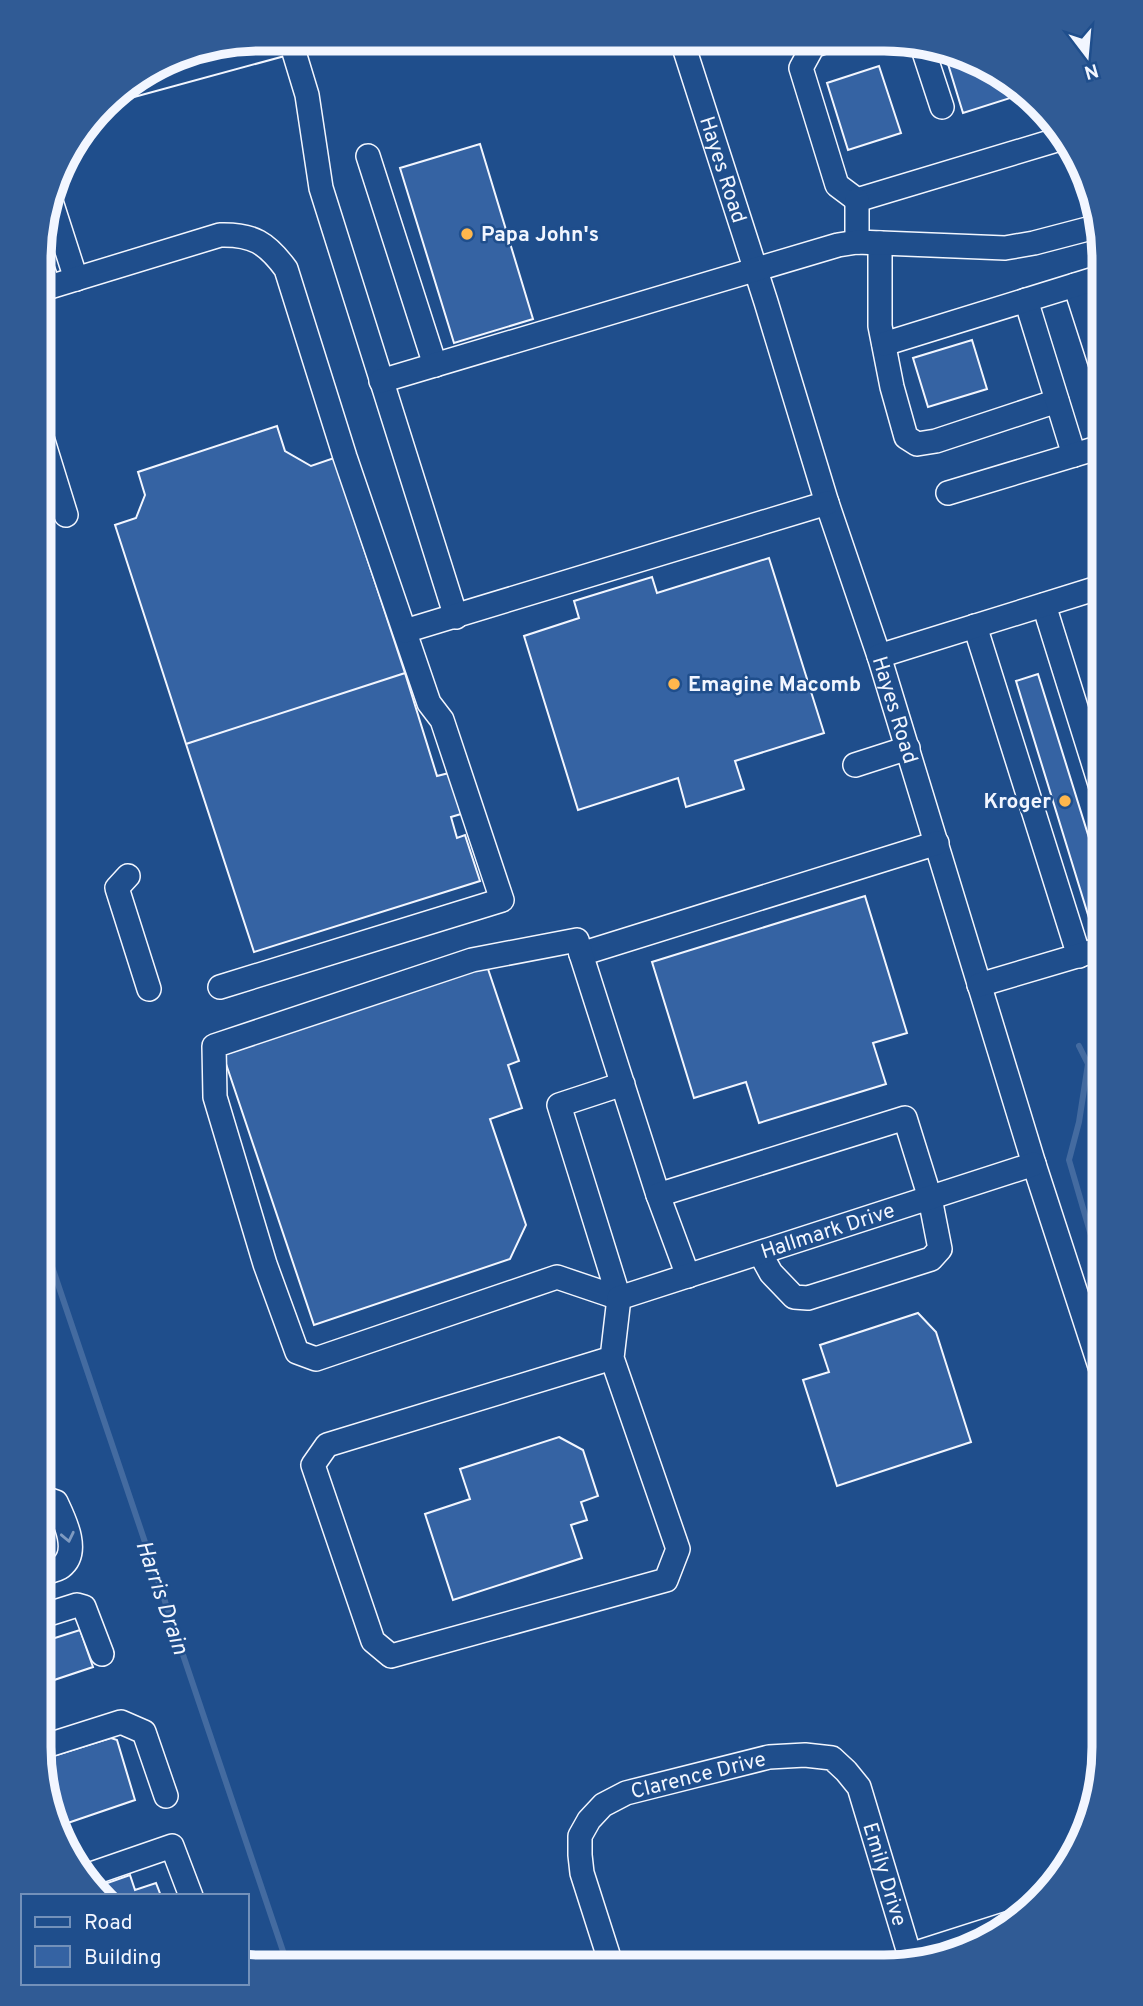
<svg xmlns="http://www.w3.org/2000/svg" width="1143" height="2006" font-family="Overpass,sans-serif">
  <style>
    .built { fill: #305b95; stroke: #a8bbd7; stroke-width: 2 }
    .lines { fill: none; stroke-linecap: round; stroke-linejoin: round }
    .stream { stroke: #446ba0; stroke-width: 6 }
    .building { fill: #3563a3; stroke: #f2f6ff; stroke-width: 2 }
    .minor-casing { stroke: #f2f6ff; stroke-width: 26 }
    .major-casing { stroke: #f2f6ff; stroke-width: 32 }
    .minor { stroke: #1f4e8c; stroke-width: 23 }
    .major { stroke: #1f4e8c; stroke-width: 28 }
    .oneway { stroke: #7e9ac0 }
    .poi-dot { fill: #ffb74d; stroke: #1f4e8c; stroke-width: 2.5 }
    .labels { text-anchor: middle; stroke-width: 5; stroke-linejoin: round; paint-order: stroke }
    .street-label { font-size: 21px; fill: #f2f6ff; stroke: #1f4e8c }
    .poi-label { font-size: 21px; font-weight: bold; fill: #f2f6ff; stroke: #1f4e8c; text-anchor: start }
    .water-label { font-size: 23px; font-style: italic; fill: #f2f6ff; stroke: #1f4e8c }
    .rim { fill: none; stroke: #f2f6ff; stroke-width: 9 }
  </style>
  <rect width="100%" height="100%" fill="#1f4e8c"/>
  <path class="built" d="M 1104,1114 L 1104,1199 L 1093,1161 Z"/>
  <g class="lines">
    <path class="stream" d="M 1079,1046 L 1088,1064 L 1079,1122 L 1069,1160 L 1104,1280
      M 39,1228 L 288,1966"/>
  </g>
  <path class="building" d="M 944,51 L 1025,91 L 1026,93 L 963,113 Z
    M 879,66 L 901,133 L 848,150 L 827,83 Z
    M 480,144 L 533,319 L 454,343 L 400,168 Z
    M 972,340 L 987,389 L 928,407 L 913,358 Z
    M 277,426 L 285,451 L 311,466 L 334,458 L 405,673 L 186,744 L 115,525 L 136,518 L 145,495 L 138,472 Z
    M 769,558 L 824,733 L 735,761 L 744,789 L 686,807 L 678,778 L 578,810 L 524,636 L 579,618 L 574,601 L 652,577 L 657,593 Z
    M 405,673 L 437,776 L 449,773 L 461,814 L 451,817 L 457,838 L 465,835 L 480,881 L 254,952 L 186,744 Z
    M 1038,674 L 1104,886 L 1104,913 L 1089,918 L 1016,681 Z
    M 865,896 L 907,1033 L 873,1043 L 886,1084 L 759,1123 L 746,1082 L 694,1098 L 652,962 Z
    M 487,966 L 519,1061 L 508,1065 L 522,1108 L 490,1119 L 526,1225 L 510,1259 L 314,1325 L 223,1055 Z
    M 918,1313 L 936,1332 L 971,1442 L 837,1486 L 803,1380 L 829,1372 L 820,1345 Z
    M 559,1437 L 583,1450 L 598,1496 L 581,1502 L 587,1520 L 571,1525 L 582,1558 L 453,1600 L 425,1514 L 470,1499 L 460,1469 Z
    M 39,1514 L 51,1552 L 39,1556 Z
    M 80,1630 L 93,1667 L 39,1685 L 39,1643 Z
    M 111,1738 L 117,1740 L 135,1800 L 56,1827 L 50,1818 L 43,1763 L 47,1758 Z
    M 130,1875 L 135,1890 L 156,1883 L 161,1896 L 102,1896 L 96,1887 Z"/>
  <g class="lines">
    <g class="minor-casing">
      <g id="minor">
        <path d="M 290,39 L 307,95 L 321,188 L 456,617"/>
        <path id="s1" d="M 682,41 L 766,302 L 827,503 L 879,656 L 1034,1164 L 1104,1379"/>
        <path d="M 824,42 L 813,46 L 801,68 L 837,185 L 857,200 L 1060,139"/>
        <path d="M 921,43 L 942,107"/>
        <path d="M 368,156 L 435,365"/>
        <path d="M 50,198 L 76,279"/>
        <path d="M 857,200 L 857,242"/>
        <path d="M 880,243 L 880,326 L 892,387 L 906,437 L 917,444 L 936,441 L 1057,401"/>
        <path d="M 40,262 L 49,287"/>
        <path d="M 1075,285 L 1104,375"/>
        <path d="M 40,294 L 43,289 L 220,235 C 253,234 267,243 286,269 L 345,457 L 429,703 L 442,720 L 502,900 L 220,987"/>
        <path d="M 1026,300 L 1074,455"/>
        <path d="M 884,344 L 1104,276"/>
        <path d="M 381,381 L 838,245 L 857,242 L 1005,248 L 1034,243 L 1099,226"/>
        <path d="M 40,431 L 66,515"/>
        <path d="M 948,493 L 1104,446"/>
        <path d="M 1044,605 L 1104,797"/>
        <path d="M 975,626 L 1079,956"/>
        <path d="M 405,631 L 827,503"/>
        <path d="M 879,656 L 1104,586"/>
        <path d="M 855,765 L 908,748"/>
        <path d="M 128,876 L 117,888 L 149,989"/>
        <path d="M 581,954 L 937,843"/>
        <path d="M 979,985 L 1104,948"/>
        <path d="M 623,1084 L 559,1105 L 619,1298 L 557,1277 L 316,1359 L 297,1352 L 265,1264 L 215,1097 L 214,1046 L 472,960 L 577,940 L 581,954 L 658,1195"/>
        <path d="M 688,1276 L 658,1195 L 905,1118 L 930,1198 L 940,1249 L 931,1259 L 808,1298 L 794,1297 L 771,1273 L 760,1253"/>
        <path id="s2" d="M 612,1358 L 327,1445 L 313,1465 L 373,1641 L 391,1656 L 666,1580 L 678,1549 L 612,1358 L 619,1298 L 1034,1164"/>
        <path d="M 39,1574 C 45,1572 56,1571 61,1567 C 81,1552 64,1519 56,1502 L 39,1496"/>
        <path d="M 39,1617 L 77,1605 L 84,1607 L 102,1654"/>
        <path d="M 39,1748 L 121,1722 L 144,1732 L 166,1796"/>
        <path d="M 88,1875 L 172,1846 L 191,1896"/>
        <path d="M 910,1955 L 1022,1919"/>
        <path id="s3" d="M 612,1967 L 582,1873 L 580,1855 L 580,1836 L 589,1820 L 603,1805 L 626,1793 L 769,1757 L 805,1755 L 832,1758 L 846,1771 L 859,1787 L 912,1963"/>
      </g>
    </g>
    <g class="major-casing">
      <path id="major" d="M 132,82 L 290,39"/>
    </g>
    <use href="#minor" class="minor"/>
    <use href="#major" class="major"/>
  </g>
  <defs><path id="oneway-chevron" d="M-2-3.5L2.5 0L-2 3.5" fill="none" stroke-width="1.6" stroke-linecap="round" stroke-linejoin="round" transform="scale(1.75)"/></defs>
  <use class="oneway" href="#oneway-chevron" transform="translate(68 1537) rotate(78)"/>
  <g class="poi-dot">
    <circle cx="467" cy="234" r="7"/>
    <circle cx="674" cy="684" r="7"/>
    <circle cx="1065" cy="801" r="7"/>
  </g>
  <g class="labels">
    <g class="street-label">
      <text dy="7" stroke="none"><textPath href="#s1" startOffset="135">Hayes Road</textPath></text>
      <text dy="7" stroke="none"><textPath href="#s1" startOffset="702">Hayes Road</textPath></text>
      <text dy="7" stroke="none"><textPath href="#s2" startOffset="1332">Hallmark Drive</textPath></text>
      <text dy="7" stroke="none"><textPath href="#s3" startOffset="275">Clarence Drive</textPath></text>
      <text dy="7" stroke="none"><textPath href="#s3" startOffset="542">Emily Drive</textPath></text>
    </g>
    <g class="poi-label">
      <text x="481" y="241">Papa John's</text>
      <text x="688" y="691">Emagine Macomb</text>
      <text x="1051" y="808" text-anchor="end">Kroger</text>
    </g>
    <g class="water-label">
      <text transform="translate(163 1597) rotate(71)" y="8">Harris Drain</text>
    </g>
  </g>
  <path d="M0 0H1143V2006H0ZM259 51H884A208 208 0 0 1 1092 259V1747A208 208 0 0 1 884 1955H259A208 208 0 0 1 51 1747V259A208 208 0 0 1 259 51Z" fill="#305b95" fill-rule="evenodd"/>
  <path class="rim" d="M259 51H884A208 208 0 0 1 1092 259V1747A208 208 0 0 1 884 1955H259A208 208 0 0 1 51 1747V259A208 208 0 0 1 259 51Z"/>
  <rect x="21" y="1894" width="228" height="91" fill="#1f4e8c" stroke="#7391ba" stroke-width="2"/>
  <rect x="35" y="1917" width="35" height="10" fill="#1f4e8c" stroke="#7391ba" stroke-width="2"/>
  <text x="84" y="1929" font-size="21" fill="#f2f6ff">Road</text>
  <rect x="35" y="1946" width="35" height="21" fill="#3563a3" stroke="#7391ba" stroke-width="2"/>
  <text x="84" y="1964" font-size="21" fill="#f2f6ff">Building</text>
  <g transform="translate(1087 56) rotate(164)" stroke="#1f4e8c" stroke-width="5" paint-order="stroke">
  <path d="M0-5L12 26L0 18L-12 26Z" fill="#f2f6ff"/>
  <text y="-10" font-size="19" font-weight="bold" text-anchor="middle" fill="#f2f6ff">N</text>
  </g>
</svg>
